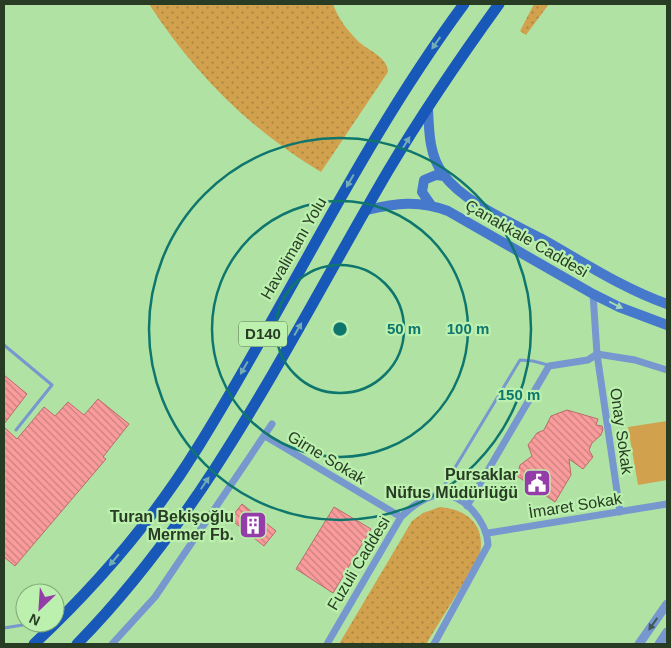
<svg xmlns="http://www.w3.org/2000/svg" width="671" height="648" font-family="Helvetica,sans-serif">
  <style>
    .green { fill: url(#green-dots) }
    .pitch { fill: #d1a14d }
    .building { fill: url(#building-back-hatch); stroke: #ba6b6c }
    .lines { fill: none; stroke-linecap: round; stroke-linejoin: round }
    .service { stroke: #7698cf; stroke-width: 3 }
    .minor { stroke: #7698cf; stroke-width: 7 }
    .tertiary { stroke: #7698cf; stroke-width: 9 }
    .secondary { stroke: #4679cb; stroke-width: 10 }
    .trunk { stroke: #1858b9; stroke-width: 11 }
    .oneway { fill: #72acb4 }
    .oneway2 { fill: #a4d8b5 }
    .oneway3 { fill: #3f5857 }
    .ring { fill: none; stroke: #0f766e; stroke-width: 2.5 }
    .labels { text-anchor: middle; stroke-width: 4.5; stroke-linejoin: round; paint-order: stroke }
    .shield { fill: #bcf0af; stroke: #54724d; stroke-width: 1 }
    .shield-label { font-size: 15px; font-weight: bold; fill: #283c23 }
    .street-label { font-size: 16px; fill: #283c23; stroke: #bcf0af }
    .poi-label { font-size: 16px; font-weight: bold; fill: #283c23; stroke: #bcf0af; text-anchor: end }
    .centre { fill: #0f766e; stroke: #bcf0af; stroke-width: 2.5 }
    .ring-label { font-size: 15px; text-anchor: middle; font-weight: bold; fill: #0f766e; stroke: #bcf0af; stroke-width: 4.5; stroke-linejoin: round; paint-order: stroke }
  </style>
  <defs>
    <pattern id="green-dots" width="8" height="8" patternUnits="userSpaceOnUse" patternTransform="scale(1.25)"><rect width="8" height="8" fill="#d1a14d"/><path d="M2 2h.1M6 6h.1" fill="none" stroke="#aa8440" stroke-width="1.8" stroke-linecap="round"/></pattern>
    <pattern id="building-back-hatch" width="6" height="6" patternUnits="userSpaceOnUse" patternTransform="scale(1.25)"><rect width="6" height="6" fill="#fa9b9c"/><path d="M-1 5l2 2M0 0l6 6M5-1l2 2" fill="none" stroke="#ca807f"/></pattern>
  </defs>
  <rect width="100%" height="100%" fill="#b0e3a3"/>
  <path class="green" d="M 149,4 L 333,4 C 338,18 347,30 358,41 C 367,50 388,57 388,72 L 321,172 C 250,130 193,72 149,4 Z
    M 534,4 L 549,4 L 526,35 L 520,31 Z
    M 440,507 C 470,510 487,527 479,558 L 426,644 L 339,644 L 412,521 L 423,513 Z"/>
  <path class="pitch" d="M 667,421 L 667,480 L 638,485 L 628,427 Z"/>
  <path class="building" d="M 4,375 L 27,394 L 4,424 Z
    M 98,399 L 129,424 L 103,457 L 106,459 L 15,566 L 4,557 L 4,427 L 17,439 L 44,407 L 55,416 L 68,402 L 84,415 Z
    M 567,410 L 598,419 L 596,425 L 602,426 L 603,429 L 601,435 L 592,443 L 589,450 L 593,457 L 583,469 L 569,459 L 571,475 L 555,502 L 517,476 L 520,465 L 532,456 L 528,445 L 537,433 L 544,430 L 551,416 Z
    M 242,504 L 276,531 L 264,546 L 230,519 Z
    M 334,507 L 371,529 L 333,593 L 296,569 Z"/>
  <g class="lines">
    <path class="service" d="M 4,345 L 52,385 L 16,430
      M 439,494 L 520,360 L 533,361 L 548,365
      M 4,628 L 35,623"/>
    <path class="minor" d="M 265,436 L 401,517
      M 467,506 L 549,366 L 588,360 L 597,354 L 593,294
      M 620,512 L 597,354 L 635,360 L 667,370
      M 488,533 L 667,504
      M 112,644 L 155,597 L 272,424
      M 327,644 L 401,517 C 411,507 423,497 438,495 C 464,492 487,522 488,545 L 434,644"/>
    <path class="tertiary" d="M 639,644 L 667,604
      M 659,644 L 667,632"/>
    <path class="secondary" d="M 428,108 C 429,131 429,155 443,174 C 463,202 512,223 542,239 C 583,262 622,288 667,304
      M 431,205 L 422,192 L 424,180 L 436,175 L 444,176
      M 367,210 C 396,203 419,200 448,211 L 593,294 L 619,307 L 667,325"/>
    <path class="trunk" d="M 34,644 C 96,586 153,520 198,447 C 289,301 361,143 464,4
      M 77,644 C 210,509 293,333 388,171 C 422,114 460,58 499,4"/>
  </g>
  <defs><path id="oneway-solid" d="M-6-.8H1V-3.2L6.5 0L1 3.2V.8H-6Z" transform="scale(1.25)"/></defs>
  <g class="oneway">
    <use href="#oneway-solid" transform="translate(436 43) rotate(125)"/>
    <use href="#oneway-solid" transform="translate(406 143) rotate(-58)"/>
    <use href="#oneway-solid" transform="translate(350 181) rotate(120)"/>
    <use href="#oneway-solid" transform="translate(298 329) rotate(-60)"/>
    <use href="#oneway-solid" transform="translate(244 368) rotate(120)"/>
    <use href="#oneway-solid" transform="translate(205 483) rotate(-56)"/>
    <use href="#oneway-solid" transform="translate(114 560) rotate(130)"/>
  </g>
  <use class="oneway2" href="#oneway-solid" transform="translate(616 305) rotate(26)"/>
  <use class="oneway3" href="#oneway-solid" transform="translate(653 624) rotate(125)"/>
  <g class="ring">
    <circle cx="340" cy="329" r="64"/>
    <circle cx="340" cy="329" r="128"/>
    <circle cx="340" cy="329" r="191"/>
  </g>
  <defs>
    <g id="civic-square" transform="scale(1.4375)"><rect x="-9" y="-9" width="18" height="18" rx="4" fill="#943ca8" stroke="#bcf0af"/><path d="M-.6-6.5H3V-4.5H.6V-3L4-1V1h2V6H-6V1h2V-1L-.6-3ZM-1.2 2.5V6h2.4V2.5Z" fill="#fff"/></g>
    <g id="building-square" transform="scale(1.4375)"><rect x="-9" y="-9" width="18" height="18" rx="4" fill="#943ca8" stroke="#bcf0af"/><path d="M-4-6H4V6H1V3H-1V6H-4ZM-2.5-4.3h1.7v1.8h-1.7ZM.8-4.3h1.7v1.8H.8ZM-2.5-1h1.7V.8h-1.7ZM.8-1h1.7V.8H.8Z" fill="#fff"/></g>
  </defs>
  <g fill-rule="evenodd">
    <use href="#civic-square" x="537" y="483"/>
    <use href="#building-square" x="253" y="525"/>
  </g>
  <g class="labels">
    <rect class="shield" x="239" y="321.5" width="48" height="25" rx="4"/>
    <g class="shield-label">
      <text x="263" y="339">D140</text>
    </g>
    <g class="street-label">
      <text transform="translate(527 238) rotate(30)" y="6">Çanakkale Caddesi</text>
      <text transform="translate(293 248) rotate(-60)" y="6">Havalimanı Yolu</text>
      <text transform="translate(622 431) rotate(82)" y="6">Onay Sokak</text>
      <text transform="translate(327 457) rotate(31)" y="6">Girne Sokak</text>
      <text transform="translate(575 505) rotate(-9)" y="6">İmaret Sokak</text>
      <text transform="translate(358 563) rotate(-59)" y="6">Fuzuli Caddesi</text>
    </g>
    <g class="poi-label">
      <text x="518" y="480">Pursaklar<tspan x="518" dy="18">Nüfus Müdürlüğü</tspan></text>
      <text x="234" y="522">Turan Bekişoğlu<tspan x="234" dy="18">Mermer Fb.</tspan></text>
    </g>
  </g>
  <circle cx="340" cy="329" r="8" class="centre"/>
  <g class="ring-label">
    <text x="404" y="334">50 m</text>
    <text x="468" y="334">100 m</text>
    <text x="519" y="400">150 m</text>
  </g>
  <rect width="671" height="648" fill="none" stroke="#283c23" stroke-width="10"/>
  <g transform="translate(40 608) rotate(205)"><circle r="24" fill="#bcf0af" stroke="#81a877"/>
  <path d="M0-4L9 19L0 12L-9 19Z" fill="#943ca8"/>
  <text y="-8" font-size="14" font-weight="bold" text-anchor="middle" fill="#283c23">N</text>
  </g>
</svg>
